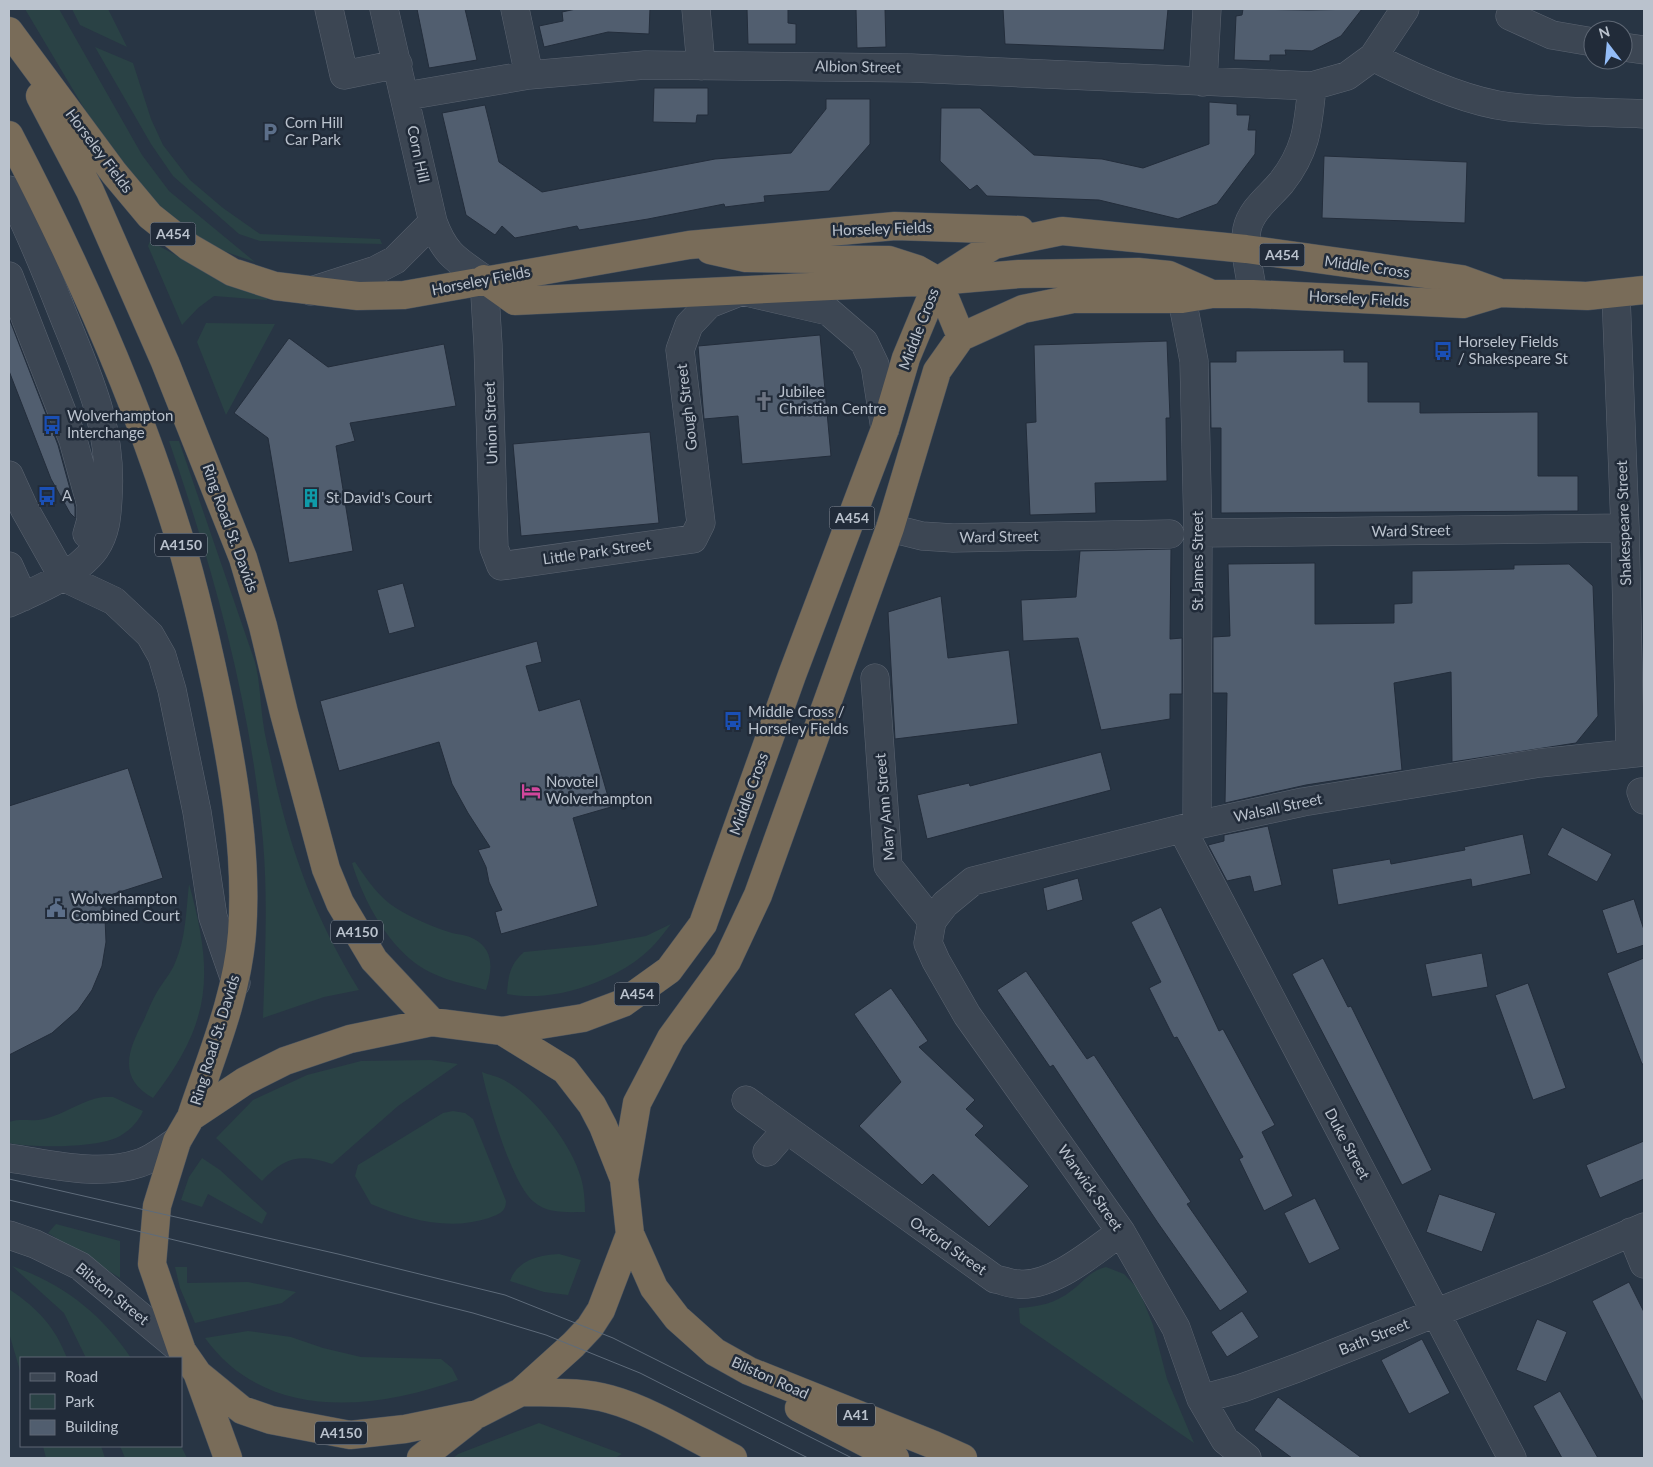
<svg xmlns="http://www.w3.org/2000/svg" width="1653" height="1467" font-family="Lato,sans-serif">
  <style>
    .green { fill: #2a4245 }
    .building { fill: #515e6f; stroke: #232d3b }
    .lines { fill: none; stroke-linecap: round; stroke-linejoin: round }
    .minor-casing { stroke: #5b6471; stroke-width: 29 }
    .highway-casing { stroke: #47515e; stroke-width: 29 }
    .minor { stroke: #3c4653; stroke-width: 28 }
    .highway { stroke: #796c59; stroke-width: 28 }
    .tram { stroke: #5e6b7a; stroke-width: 1 }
    .labels { text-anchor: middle; stroke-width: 5; stroke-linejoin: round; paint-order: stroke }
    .shield { fill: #212b39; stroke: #8c95a1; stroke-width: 1 }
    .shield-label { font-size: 14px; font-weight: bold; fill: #bac2cd }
    .street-label { font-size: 15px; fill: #bac2cd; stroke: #212b39 }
    .poi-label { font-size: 15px; fill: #bac2cd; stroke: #212b39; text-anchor: start }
  </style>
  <rect width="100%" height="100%" fill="#283544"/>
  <path class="green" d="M 25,9 L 59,9 L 142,155 L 169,191 L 255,262 L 212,247 L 172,220 L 113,157 Z
    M 72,9 L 108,9 L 127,47 L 80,25 Z
    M 95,47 L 133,63 L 151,119 L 163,145 L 190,180 L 223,208 L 260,234 L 380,239 L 382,244 L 260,241 L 239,234 L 173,176 L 151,144 Z
    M 150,241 L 201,269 L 268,294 L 267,300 L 214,296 L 198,308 L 182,325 L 148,246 Z
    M 206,323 L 275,324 L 226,415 L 197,342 Z
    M 169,441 L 179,441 L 255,662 C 260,682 260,701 263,722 C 265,738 270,755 273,771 C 291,853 315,918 359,990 L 324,997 L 263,1018 C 265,959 268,900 263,841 C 251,704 214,571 169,441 Z
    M 355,862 C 366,878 379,898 396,908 C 412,918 431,926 449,932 C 457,935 466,934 474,939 C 495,950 492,971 486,990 C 465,984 443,980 424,969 C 389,948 364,902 352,863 Z
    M 189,884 C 214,974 212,1022 153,1098 C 117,1078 128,1050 144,1020 C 148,1010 152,1001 157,992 C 163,982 171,973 175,963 C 186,938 186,911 189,884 Z
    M 671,924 C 661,937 651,950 637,960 C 601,986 551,1002 507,994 C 508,976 510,964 524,952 L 595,945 L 646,936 Z
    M 431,1060 L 458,1064 L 398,1106 L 332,1164 C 301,1153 284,1157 262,1181 L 216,1138 L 253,1100 L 307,1075 L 361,1061 Z
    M 482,1072 C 489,1075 497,1076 504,1080 C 535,1096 572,1145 581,1178 C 584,1188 585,1201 585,1212 C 568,1212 548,1214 534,1202 C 512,1185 488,1101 482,1072 Z
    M 103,1097 L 113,1097 L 143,1111 C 138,1123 127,1133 116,1138 C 92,1148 34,1148 9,1143 L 9,1122 C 21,1118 32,1122 44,1119 C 65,1114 82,1100 103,1097 Z
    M 453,1111 L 465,1113 L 473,1119 L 506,1201 C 506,1212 499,1214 489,1218 C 449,1231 409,1220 371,1204 L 355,1176 L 358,1165 L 443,1113 Z
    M 202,1158 L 220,1170 L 267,1213 L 262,1224 L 208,1194 L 202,1207 L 181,1200 L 189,1177 Z
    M 56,1224 L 120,1241 L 120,1278 L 48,1233 Z
    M 559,1254 L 581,1260 L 568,1295 L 544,1292 L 510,1281 C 517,1260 540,1255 559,1254 Z
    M 12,1266 C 63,1284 101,1313 131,1358 L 86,1358 L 64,1313 Z
    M 175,1267 L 187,1267 L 187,1283 L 248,1282 L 296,1292 L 282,1303 L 195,1323 L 180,1288 Z
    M 1106,1267 L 1124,1274 L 1139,1290 L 1153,1325 L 1167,1379 L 1194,1443 L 1020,1323 L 1019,1308 C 1038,1307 1056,1303 1071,1291 C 1085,1281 1088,1272 1106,1267 Z
    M 9,1289 C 38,1309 54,1325 67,1358 L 21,1358 L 21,1374 L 9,1333 Z
    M 248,1331 L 291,1337 L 323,1348 L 361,1357 L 441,1359 L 452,1368 L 458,1380 C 371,1411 265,1421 205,1338 Z
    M 539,1423 L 622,1454 L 615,1458 L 453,1458 L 458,1454 Z
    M 43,1446 L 101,1446 L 105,1458 L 46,1458 Z
    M 120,1446 L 181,1446 L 187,1458 L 125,1458 Z"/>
  <path class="building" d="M 417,9 L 465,9 L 477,60 L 429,68 Z
    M 576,9 L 650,9 L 649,34 L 608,32 L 544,47 L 539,26 L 563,21 L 562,12 Z
    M 747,9 L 788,9 L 788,23 L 796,24 L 796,44 L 748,44 Z
    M 856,9 L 885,9 L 886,47 L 857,48 Z
    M 1003,9 L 1168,9 L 1164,50 L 1005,44 Z
    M 1243,9 L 1309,10 L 1362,9 L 1341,36 L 1312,51 L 1285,50 L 1286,55 L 1270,55 L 1270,61 L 1234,60 L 1236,16 L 1242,15 Z
    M 654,88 L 708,88 L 708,115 L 697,115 L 696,123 L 653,122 Z
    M 826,99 L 870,99 L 870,144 L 829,191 L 764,196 L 765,202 L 725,207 L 724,204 L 648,219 L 579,230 L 577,226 L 515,238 L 502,226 L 495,235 L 466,215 L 442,113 L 485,105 L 499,162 L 542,192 L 715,159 L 791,153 L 826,109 Z
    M 1209,102 L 1237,104 L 1237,115 L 1250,115 L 1248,130 L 1256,130 L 1255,154 L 1217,204 L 1178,219 L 1099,200 L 987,196 L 977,185 L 970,190 L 940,161 L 941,108 L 980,108 L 1034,155 L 1102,159 L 1143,168 L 1209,144 Z
    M 1324,156 L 1467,162 L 1465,223 L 1322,218 Z
    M 9,318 L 58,445 L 75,507 L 75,518 L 70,513 L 51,479 L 9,371 Z
    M 820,335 L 831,456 L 742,464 L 738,416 L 704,419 L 698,346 Z
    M 289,338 L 328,367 L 444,344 L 456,406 L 350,423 L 355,441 L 336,446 L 353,551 L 289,563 L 268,438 L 234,413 Z
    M 1167,341 L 1170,418 L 1166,418 L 1167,481 L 1095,483 L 1096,513 L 1030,515 L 1026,423 L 1036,422 L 1034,345 Z
    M 1344,350 L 1344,362 L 1368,362 L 1368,402 L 1420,402 L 1420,413 L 1538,412 L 1538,476 L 1578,476 L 1578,511 L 1221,513 L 1221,428 L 1211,428 L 1210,362 L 1236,362 L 1236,351 Z
    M 650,432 L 659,523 L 521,536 L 513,444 Z
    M 1171,549 L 1170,639 L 1182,638 L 1182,694 L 1170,694 L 1170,719 L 1101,730 L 1078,638 L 1023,641 L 1021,600 L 1076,597 L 1080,551 Z
    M 1315,563 L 1315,624 L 1394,623 L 1394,604 L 1412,603 L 1412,571 L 1514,569 L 1514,565 L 1569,564 L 1593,586 L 1598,716 L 1576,743 L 1452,762 L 1451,672 L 1394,683 L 1402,770 L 1306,785 L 1225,803 L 1227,693 L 1213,693 L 1213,637 L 1230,636 L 1228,564 Z
    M 403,583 L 415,627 L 389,634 L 377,590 Z
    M 941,596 L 948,658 L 1009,650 L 1018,724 L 895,739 L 888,612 Z
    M 537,641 L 542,662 L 526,666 L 539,711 L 580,699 L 611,807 L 573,818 L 598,906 L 501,934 L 495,912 L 502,910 L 489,882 L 486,867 L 478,850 L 490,847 L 468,813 L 452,784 L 439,742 L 339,771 L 320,701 Z
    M 1101,752 L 1111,790 L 927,839 L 917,795 L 969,783 L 970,786 Z
    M 128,768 L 163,878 L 101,898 L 105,918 L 106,942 L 102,966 L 92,990 L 78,1010 L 52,1033 L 9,1055 L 9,806 Z
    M 1268,826 L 1282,885 L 1254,892 L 1250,876 L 1227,881 L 1208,845 L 1224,841 L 1224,835 Z
    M 1562,827 L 1612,854 L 1597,882 L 1547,855 Z
    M 1523,834 L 1531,874 L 1472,887 L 1471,879 L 1338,905 L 1332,869 L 1390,859 L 1391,864 L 1465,850 L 1464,847 Z
    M 1078,878 L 1083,900 L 1047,911 L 1043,888 Z
    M 1634,899 L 1644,930 L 1644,945 L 1617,954 L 1602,910 Z
    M 1161,907 L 1219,1031 L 1223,1029 L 1275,1125 L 1262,1132 L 1293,1196 L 1264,1211 L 1239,1159 L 1243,1157 L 1177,1037 L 1174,1038 L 1149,988 L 1161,982 L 1131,922 Z
    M 1482,953 L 1488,987 L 1432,997 L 1425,964 Z
    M 1323,958 L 1348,1007 L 1351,1006 L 1432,1170 L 1402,1185 L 1292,974 Z
    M 1644,958 L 1644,1064 L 1642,1064 L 1607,973 Z
    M 1026,971 L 1087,1059 L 1094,1055 L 1191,1202 L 1187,1204 L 1248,1292 L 1220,1311 L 1158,1223 L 1053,1065 L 1050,1067 L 997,990 Z
    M 1528,983 L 1566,1088 L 1533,1100 L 1495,995 Z
    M 891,988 L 928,1041 L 919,1047 L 975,1100 L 966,1109 L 984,1126 L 975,1135 L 1029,1186 L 989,1227 L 933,1174 L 922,1185 L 859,1126 L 901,1082 L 854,1014 Z
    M 1644,1141 L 1644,1179 L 1600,1198 L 1586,1165 Z
    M 1439,1194 L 1496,1213 L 1482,1252 L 1426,1232 Z
    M 1315,1198 L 1340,1249 L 1309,1264 L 1284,1213 Z
    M 1629,1282 L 1644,1312 L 1644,1404 L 1592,1301 Z
    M 1242,1311 L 1259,1337 L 1227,1357 L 1211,1332 Z
    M 1537,1319 L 1567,1332 L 1546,1382 L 1516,1370 Z
    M 1422,1339 L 1450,1393 L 1409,1414 L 1381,1360 Z
    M 1560,1391 L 1598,1458 L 1562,1458 L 1533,1406 Z
    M 1278,1397 L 1362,1458 L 1292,1458 L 1254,1430 Z"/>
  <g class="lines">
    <g class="minor-casing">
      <path id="minor" d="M 329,9 L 344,75 L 398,64
        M 384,9 L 433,222 C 445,255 457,260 484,279 L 488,345 L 494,548 L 501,566 L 693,539 L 701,523 L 680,350 L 689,325 L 709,304 L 742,291 L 828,311 L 864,342 L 875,365 L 885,429
        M 515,9 L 529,75
        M 696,9 L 701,66
        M 1510,16 L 1552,35 L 1593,42
        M 1623,47 L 1644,50
        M 1373,57 C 1412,77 1466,102 1510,107 C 1554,112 1600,112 1644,114
        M 1203,82 L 1207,9
        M 406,96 L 529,75 L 645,65 L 911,68 L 1312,86 L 1347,76 L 1373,57 L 1405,9
        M 9,190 C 29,230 46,271 62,312 C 88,377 113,427 108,498 C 107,516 106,533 95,549 C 77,574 36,591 9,603
        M 9,276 L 73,440 L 91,505 L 91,520 L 87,534
        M 311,291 L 376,270 L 395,260 L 433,222
        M 1253,294 C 1250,273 1243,250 1247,229 C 1251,210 1269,197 1281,183 C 1307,150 1308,126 1312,86
        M 1616,294 L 1625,528 L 1630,752
        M 1182,299 L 1194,361 L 1198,533 L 1197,825
        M 9,475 L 24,508 L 63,577 L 114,601 L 150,635 L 162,656 L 172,690 L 197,812 L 213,917 L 236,983
        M 890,528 L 922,536 L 953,538 L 1170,534
        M 1198,533 L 1625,528
        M 9,566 L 23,597
        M 875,678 L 888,866 L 932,921
        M 1641,792 L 1644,800
        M 1182,829 L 1512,1458
        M 746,1100 L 995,1279 C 1002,1280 1010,1284 1018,1284 C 1052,1288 1094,1251 1121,1232
        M 767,1152 L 786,1130
        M 9,1158 C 51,1164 98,1177 140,1163 C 153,1159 166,1148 177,1141
        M 1631,1232 L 1644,1264
        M 9,1235 L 35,1244 L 80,1266 L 182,1351
        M 1201,1399 L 1242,1388 L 1297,1368 L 1546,1269 L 1644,1227
        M 1247,1458 L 1225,1440 L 1201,1399 L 1176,1328 L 1121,1232 L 967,1015 L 936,961 L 928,943 L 932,921 L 945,904 L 973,881 L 1197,825 L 1303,802 L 1540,763 L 1644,752"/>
    </g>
    <g class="highway-casing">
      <path id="highway" d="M 9,31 L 114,173 L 150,216 L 189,247 L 232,272 L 275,286 L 358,296 L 404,295 L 689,245 L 895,226 L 1020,230
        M 40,96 L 90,191 L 165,362 L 243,558 L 263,626 L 284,713 L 326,869 L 340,903 L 374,960 L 432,1022
        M 9,135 C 74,259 132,387 174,521 C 192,576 205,634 217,691 C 233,768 248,855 242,933 C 237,997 211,1057 191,1117
        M 710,250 L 746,258 L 889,260 L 917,269 L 938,281 L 961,337
        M 484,279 L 515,301 L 938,281 L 1019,274 L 1138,272 L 1169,275 L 1212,294
        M 432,1022 L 502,1031 L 565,1070 L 592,1105 L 603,1126 L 624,1179 L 630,1234 L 601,1310 L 590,1327 L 573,1345 L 521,1392 L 478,1414 L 405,1429 L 350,1435 L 271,1420 L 242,1410 L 198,1374 L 182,1351 L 152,1264 L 157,1206 L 177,1141 L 191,1117 L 245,1081 L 285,1061 L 350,1039 Z
        M 502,1031 L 583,1018 L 623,1003 L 669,970 L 703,924 L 792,675 L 885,429 L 906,358 L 938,281 L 994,245 L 1062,231 L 1246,249 L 1461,279 L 1500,293
        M 624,1179 L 637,1103 L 671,1038 L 727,961 L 758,895 L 890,528 L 937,371 L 961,337 L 1023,309 L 1073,299 L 1182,299 L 1212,294 L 1253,294 L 1463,304 L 1500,293 L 1587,296 L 1644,290
        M 630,1234 L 654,1288 L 677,1318 L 715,1352 L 749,1371 L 934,1445 L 963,1458
        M 198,1375 L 228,1458
        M 521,1392 C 549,1393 581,1391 609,1399 C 650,1410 694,1438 733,1458
        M 799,1408 L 895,1458
        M 421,1458 L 472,1418"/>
    </g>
    <use href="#minor" class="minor"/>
    <use href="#highway" class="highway"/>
    <path class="tram" d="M 9,1179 L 338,1254 L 505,1295 L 613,1338 L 852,1458
      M 9,1200 L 369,1287 L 473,1313 L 546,1335 L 640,1373 L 808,1458"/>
  </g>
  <defs>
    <g id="parking-bare" transform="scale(1.5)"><path d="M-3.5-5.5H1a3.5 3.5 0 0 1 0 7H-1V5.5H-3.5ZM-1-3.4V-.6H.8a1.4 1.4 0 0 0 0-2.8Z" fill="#5c6f8a" stroke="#212b39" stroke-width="2.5" paint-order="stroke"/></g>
    <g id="bus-bare" transform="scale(1.5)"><path d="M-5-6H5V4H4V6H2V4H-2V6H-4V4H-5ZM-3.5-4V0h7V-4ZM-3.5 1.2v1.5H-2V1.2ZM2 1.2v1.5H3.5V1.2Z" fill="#1a4fb4" stroke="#212b39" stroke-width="2.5" paint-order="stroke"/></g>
    <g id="church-bare" transform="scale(1.5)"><path d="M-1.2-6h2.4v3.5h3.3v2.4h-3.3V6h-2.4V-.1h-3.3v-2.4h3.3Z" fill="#6b7280" stroke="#212b39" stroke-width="2.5" paint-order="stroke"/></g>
    <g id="building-bare" transform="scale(1.5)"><path d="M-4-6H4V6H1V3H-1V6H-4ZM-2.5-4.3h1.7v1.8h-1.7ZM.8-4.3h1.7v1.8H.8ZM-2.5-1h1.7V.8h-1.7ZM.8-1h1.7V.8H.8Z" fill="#0f9aa8" stroke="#212b39" stroke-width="2.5" paint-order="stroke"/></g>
    <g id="hotel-bare" transform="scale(1.5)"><path d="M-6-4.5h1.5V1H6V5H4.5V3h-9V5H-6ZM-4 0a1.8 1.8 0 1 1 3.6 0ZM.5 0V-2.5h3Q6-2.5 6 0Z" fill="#d1479c" stroke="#212b39" stroke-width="2.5" paint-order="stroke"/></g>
    <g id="civic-bare" transform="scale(1.5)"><path d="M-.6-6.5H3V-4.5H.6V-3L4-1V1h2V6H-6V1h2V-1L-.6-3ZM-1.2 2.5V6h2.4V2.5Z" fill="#5c6f8a" stroke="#212b39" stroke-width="2.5" paint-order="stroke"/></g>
  </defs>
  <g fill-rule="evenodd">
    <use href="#parking-bare" x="270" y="132"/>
    <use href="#bus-bare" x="1443" y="351"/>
    <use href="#church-bare" x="764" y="401"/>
    <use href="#bus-bare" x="52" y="425"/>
    <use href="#bus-bare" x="47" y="496"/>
    <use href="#building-bare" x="311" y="498"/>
    <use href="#bus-bare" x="733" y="721"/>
    <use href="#hotel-bare" x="531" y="791"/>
    <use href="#civic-bare" x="56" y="908"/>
  </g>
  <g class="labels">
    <g class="shield">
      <rect x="150.5" y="222.5" width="45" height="23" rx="4"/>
      <rect x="1259.5" y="243.5" width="45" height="23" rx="4"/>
      <rect x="829.5" y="506.5" width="45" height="23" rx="4"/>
      <rect x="155" y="533.5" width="52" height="23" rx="4"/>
      <rect x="331" y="920.5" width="52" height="23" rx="4"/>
      <rect x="614.5" y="982.5" width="45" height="23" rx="4"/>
      <rect x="837" y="1403.5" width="38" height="23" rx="4"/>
      <rect x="315" y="1421.5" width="52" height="23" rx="4"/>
    </g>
    <g class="shield-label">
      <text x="173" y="239">A454</text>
      <text x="1282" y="260">A454</text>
      <text x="852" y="523">A454</text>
      <text x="181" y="550">A4150</text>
      <text x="357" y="937">A4150</text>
      <text x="637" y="999">A454</text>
      <text x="856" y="1420">A41</text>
      <text x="341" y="1438">A4150</text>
    </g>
    <g class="street-label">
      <text transform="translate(858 67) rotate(1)" y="5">Albion Street</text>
      <text transform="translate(99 151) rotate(53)" y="5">Horseley Fields</text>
      <text transform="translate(418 154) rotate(78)" y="5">Corn Hill</text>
      <text transform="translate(882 229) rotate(-2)" y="5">Horseley Fields</text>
      <text transform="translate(1367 267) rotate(8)" y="5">Middle Cross</text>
      <text transform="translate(481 281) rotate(-11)" y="5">Horseley Fields</text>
      <text transform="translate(1359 299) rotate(3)" y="5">Horseley Fields</text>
      <text transform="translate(919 329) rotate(-69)" y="5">Middle Cross</text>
      <text transform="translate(687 407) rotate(-97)" y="5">Gough Street</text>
      <text transform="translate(491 423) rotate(-92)" y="5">Union Street</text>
      <text transform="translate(1624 523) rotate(-92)" y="5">Shakespeare Street</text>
      <text transform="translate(230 528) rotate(70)" y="5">Ring Road St. Davids</text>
      <text transform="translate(1411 531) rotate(-1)" y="5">Ward Street</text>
      <text transform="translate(999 537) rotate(-1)" y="5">Ward Street</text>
      <text transform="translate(597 552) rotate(-8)" y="5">Little Park Street</text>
      <text transform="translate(1198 561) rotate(-90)" y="5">St James Street</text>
      <text transform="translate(749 794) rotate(-70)" y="5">Middle Cross</text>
      <text transform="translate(885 807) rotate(-95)" y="5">Mary Ann Street</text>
      <text transform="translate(1278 808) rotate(-12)" y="5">Walsall Street</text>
      <text transform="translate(215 1040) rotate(-73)" y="5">Ring Road St. Davids</text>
      <text transform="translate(1347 1144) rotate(62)" y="5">Duke Street</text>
      <text transform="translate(1090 1188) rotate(55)" y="5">Warwick Street</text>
      <text transform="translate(948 1246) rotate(35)" y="5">Oxford Street</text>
      <text transform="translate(112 1294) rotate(39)" y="5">Bilston Street</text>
      <text transform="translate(1374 1337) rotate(-22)" y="5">Bath Street</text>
      <text transform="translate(770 1378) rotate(24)" y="5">Bilston Road</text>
    </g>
    <g class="poi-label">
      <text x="285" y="128">Corn Hill<tspan x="285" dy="17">Car Park</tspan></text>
      <text x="1458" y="347">Horseley Fields<tspan x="1458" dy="17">/ Shakespeare St</tspan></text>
      <text x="779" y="397">Jubilee<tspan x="779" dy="17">Christian Centre</tspan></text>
      <text x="67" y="421">Wolverhampton<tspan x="67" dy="17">Interchange</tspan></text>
      <text x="62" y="501">A</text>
      <text x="326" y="503">St David's Court</text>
      <text x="748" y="717">Middle Cross /<tspan x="748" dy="17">Horseley Fields</tspan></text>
      <text x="546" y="787">Novotel<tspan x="546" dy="17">Wolverhampton</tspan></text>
      <text x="71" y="904">Wolverhampton<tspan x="71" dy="17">Combined Court</tspan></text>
    </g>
  </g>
  <rect width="1653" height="1467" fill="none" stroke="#bac2cd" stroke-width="20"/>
  <rect x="20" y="1357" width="162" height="90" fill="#212b39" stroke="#5e6774"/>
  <rect x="30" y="1373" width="25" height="8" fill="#3c4653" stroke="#5e6774"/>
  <text x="65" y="1382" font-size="15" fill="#bac2cd">Road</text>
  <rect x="30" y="1394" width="25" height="15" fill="#2a4245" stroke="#5e6774"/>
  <text x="65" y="1407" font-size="15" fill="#bac2cd">Park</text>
  <rect x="30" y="1420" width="25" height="15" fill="#515e6f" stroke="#5e6774"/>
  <text x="65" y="1432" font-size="15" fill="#bac2cd">Building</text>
  <g transform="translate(1608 45) rotate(344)"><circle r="24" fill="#212b39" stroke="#5e6774"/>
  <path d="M0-4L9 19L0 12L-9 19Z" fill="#94bdf8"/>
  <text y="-8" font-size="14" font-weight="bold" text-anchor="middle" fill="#bac2cd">N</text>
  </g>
</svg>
